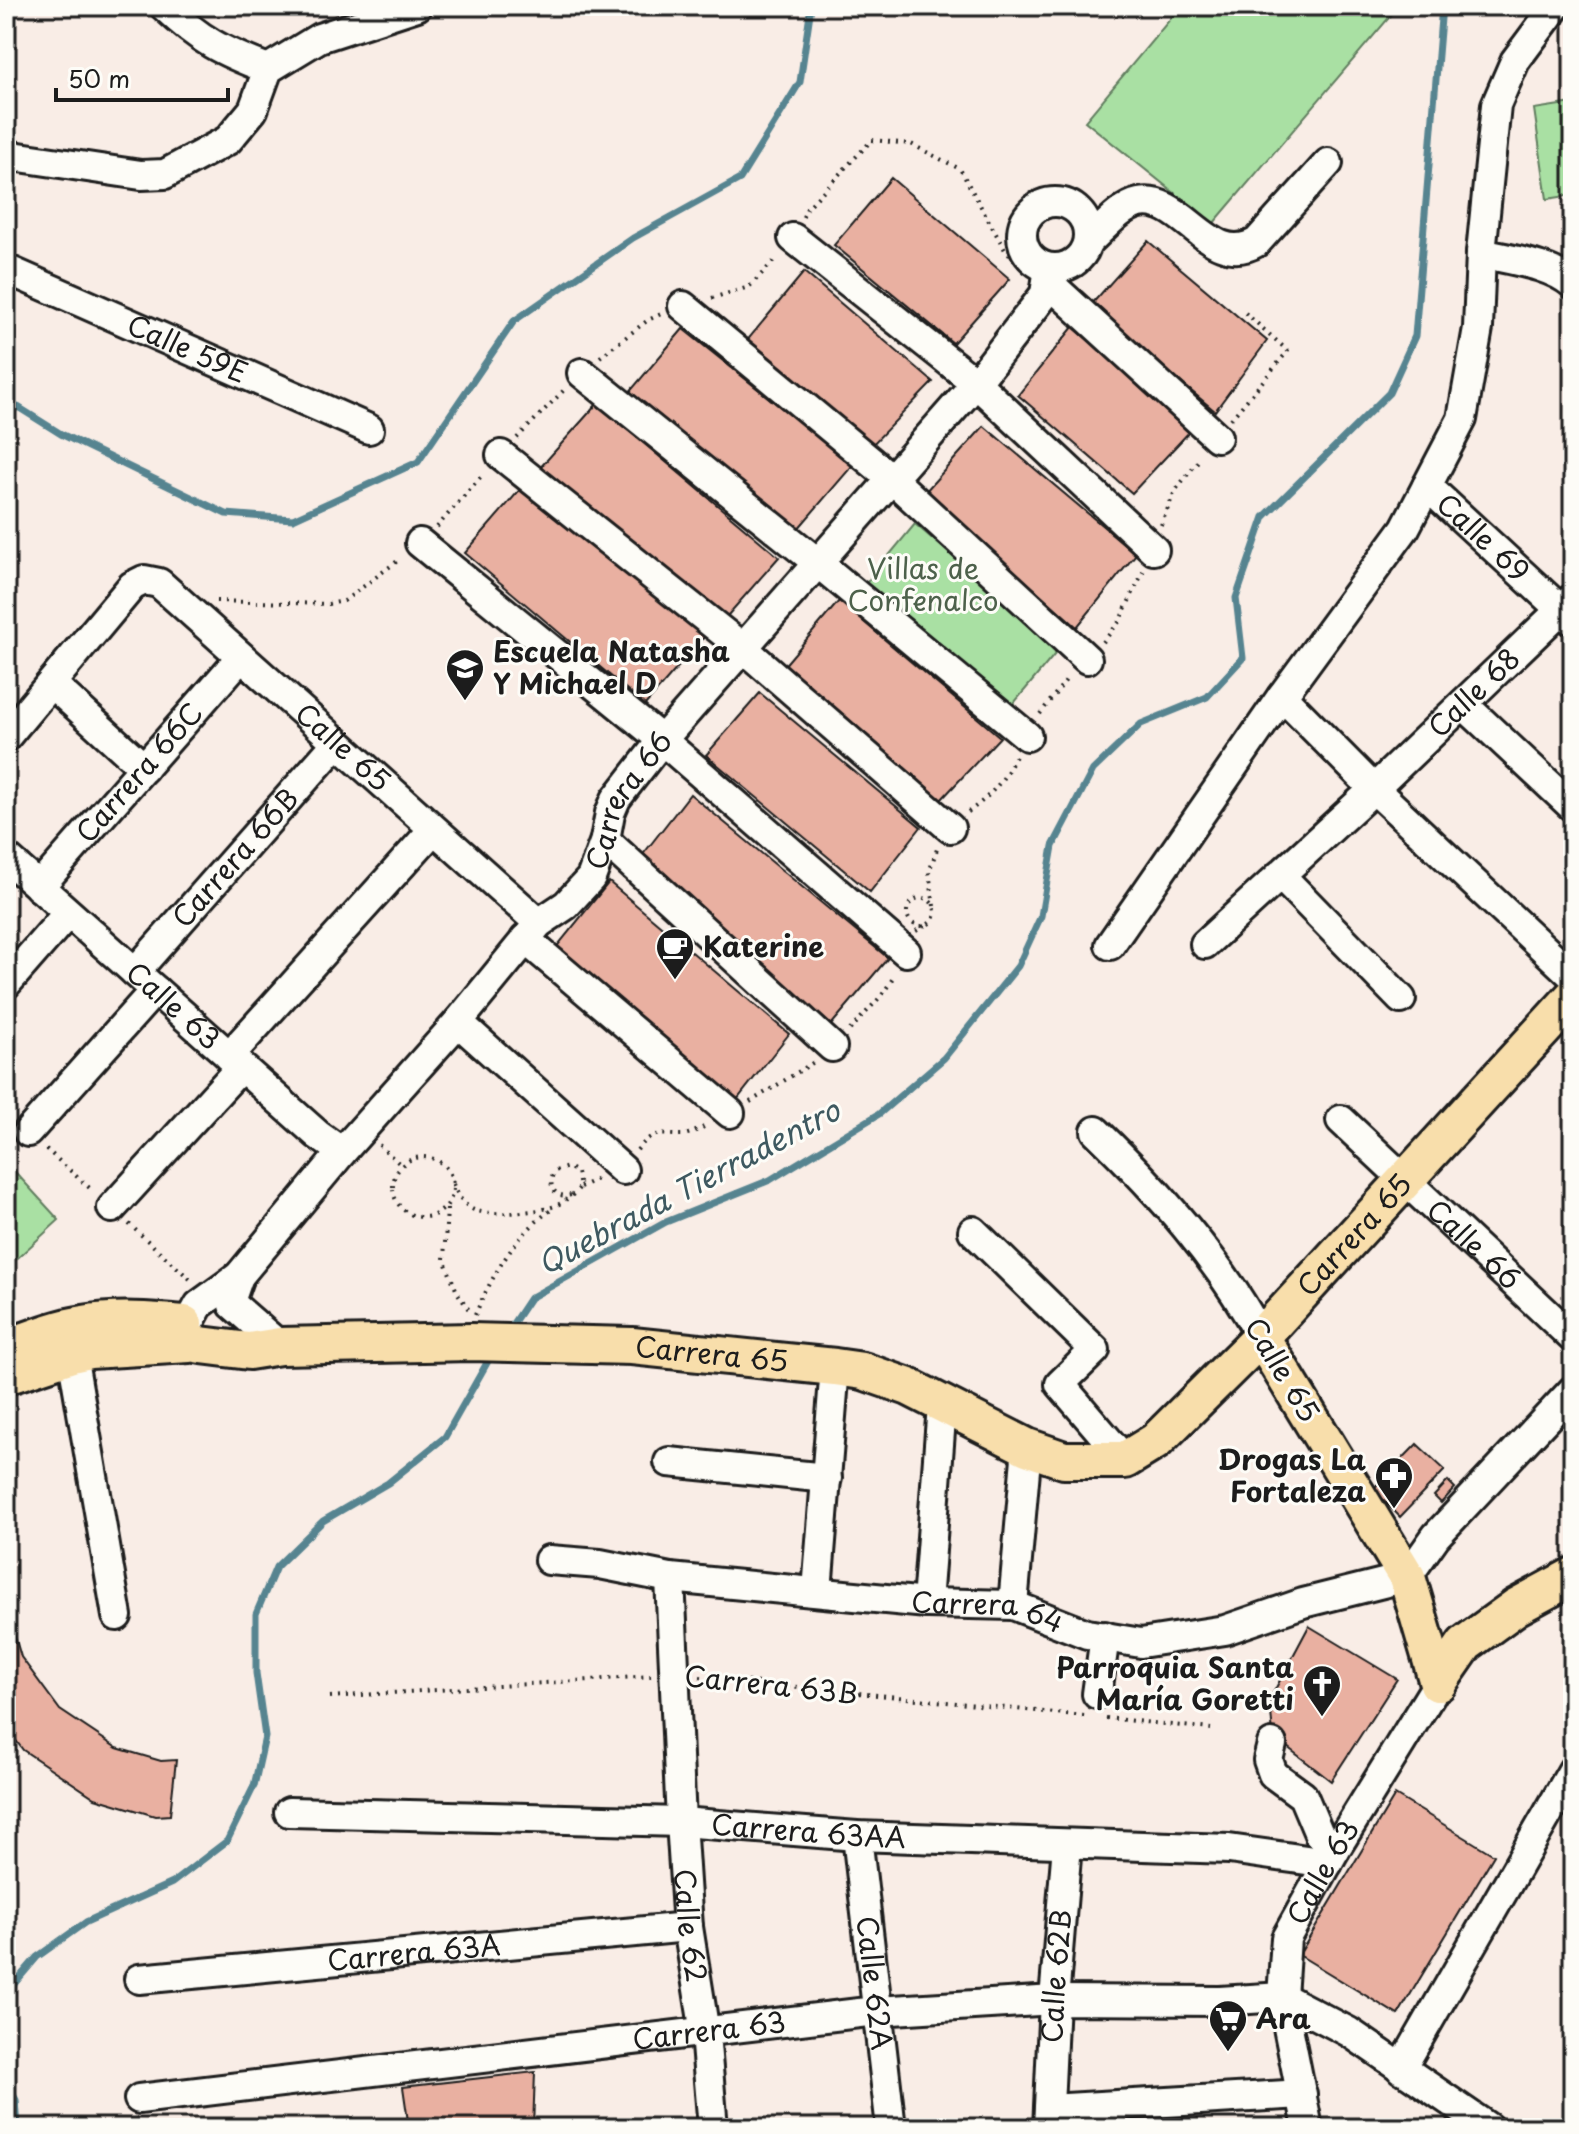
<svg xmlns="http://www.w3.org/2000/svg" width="1579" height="2134" font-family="'Playpen Sans',sans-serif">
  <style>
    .green { fill: #a9e0a3; stroke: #627e60; stroke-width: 2 }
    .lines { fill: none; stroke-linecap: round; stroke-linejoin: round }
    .stream { stroke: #578490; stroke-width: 7 }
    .building { fill: #e9b0a1; stroke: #1c1c1c; stroke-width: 2 }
    .minor-casing { stroke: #1c1c1c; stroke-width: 34 }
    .major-casing { stroke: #1c1c1c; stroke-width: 42 }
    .path { stroke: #1c1c1c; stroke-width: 4; stroke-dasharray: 2 6; stroke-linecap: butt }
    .minor { stroke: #fdfcf7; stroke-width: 28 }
    .major { stroke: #f8deab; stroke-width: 36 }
    .labels { text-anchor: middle; stroke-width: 6; stroke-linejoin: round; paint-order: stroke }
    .street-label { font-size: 28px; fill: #1c1c1c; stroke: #fdfcf7 }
    .park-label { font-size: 28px; fill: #4d614b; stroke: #fdfcf7 }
    .poi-label { font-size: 28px; font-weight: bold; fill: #1c1c1c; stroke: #fdfcf7; text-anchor: start }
    .water-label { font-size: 30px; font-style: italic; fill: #3e5960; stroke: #fdfcf7 }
  </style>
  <rect width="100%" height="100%" fill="#f9ede6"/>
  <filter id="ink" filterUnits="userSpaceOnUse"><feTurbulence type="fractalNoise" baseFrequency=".0125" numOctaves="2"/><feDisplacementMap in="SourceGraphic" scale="16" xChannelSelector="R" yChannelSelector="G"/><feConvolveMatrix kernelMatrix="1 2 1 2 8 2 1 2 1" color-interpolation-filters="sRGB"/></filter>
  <g filter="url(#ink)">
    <path class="green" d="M 1181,6 L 1399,6 L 1213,224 L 1085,121 Z
      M 1573,103 L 1573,195 L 1547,199 L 1534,109 Z
      M 915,524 L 1060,648 L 1009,709 L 862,588 Z
      M 6,1162 L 59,1220 L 10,1265 L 6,1260 Z"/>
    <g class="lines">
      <path class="stream" d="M 6,414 L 18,407 L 61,434 L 226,514 L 293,519 L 418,462 L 514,321 L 633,238 L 740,179 L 800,82 L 811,6
        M 508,1331 L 530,1298 L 666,1222 L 770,1180 L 879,1114 L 944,1058 L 1018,966 L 1041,916 L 1053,846 L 1093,770 L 1141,724 L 1207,697 L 1243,658 L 1236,598 L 1264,517 L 1389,393 L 1415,336 L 1442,6
        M 6,2010 L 14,1984 L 37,1957 L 86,1922 L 172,1883 L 227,1841 L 254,1786 L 265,1737 L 256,1673 L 256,1614 L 276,1567 L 323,1521 L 388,1483 L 445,1437 L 492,1354
        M 6,2083 L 16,2100 L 18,2128"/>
    </g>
    <path class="building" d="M 891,178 L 1010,279 L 953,343 L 834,245 Z
      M 1148,241 L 1267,341 L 1215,411 L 1090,306 Z
      M 804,272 L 933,382 L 870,447 L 745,343 Z
      M 1073,327 L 1192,429 L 1132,493 L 1018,395 Z
      M 683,329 L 853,465 L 797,530 L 627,395 Z
      M 597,404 L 779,557 L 721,623 L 538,470 Z
      M 984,426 L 1136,554 L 1077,627 L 925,492 Z
      M 524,485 L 705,636 L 645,705 L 465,553 Z
      M 839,601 L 1000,737 L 940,801 L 783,667 Z
      M 760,693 L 921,827 L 870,892 L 706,755 Z
      M 690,794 L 888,958 L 831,1025 L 641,857 Z
      M 609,882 L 789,1034 L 736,1101 L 554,950 Z
      M 1417,1444 L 1445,1470 L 1400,1517 L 1373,1489 Z
      M 1448,1481 L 1455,1488 L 1441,1503 L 1434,1496 Z
      M 6,1606 L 21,1657 L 60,1710 L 117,1748 L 161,1761 L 176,1760 L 170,1815 L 155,1816 L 95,1798 L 23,1750 L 6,1727 Z
      M 1309,1626 L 1397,1679 L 1331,1781 L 1273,1736 L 1270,1699 Z
      M 1395,1795 L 1494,1855 L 1398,2015 L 1299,1955 Z
      M 535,2072 L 533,2128 L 409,2128 L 403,2087 Z"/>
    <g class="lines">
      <g class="minor-casing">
        <g id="minor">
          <path d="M 164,6 C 201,41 221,51 268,69"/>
          <path d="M 6,155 L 141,175 L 165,174 L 228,140 L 253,110 L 268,69 L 319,38 L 417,6"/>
          <circle cx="1055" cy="235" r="33"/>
          <path d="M 793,238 L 976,383 L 1154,550"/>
          <path d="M 1088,242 C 1102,230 1120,207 1139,203 C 1183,194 1210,270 1257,242 L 1328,163"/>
          <path d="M 1481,253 C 1510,260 1550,264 1573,284"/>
          <path id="s1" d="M 6,269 L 369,429"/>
          <path d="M 1048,282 L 1217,437"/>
          <path d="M 683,306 L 891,478 L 1087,659"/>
          <path d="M 582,373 L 818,563 L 1027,736"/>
          <path d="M 501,455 L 743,648 L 950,828"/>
          <path id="s2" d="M 1427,486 L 1573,621"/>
          <path d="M 420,543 L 662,740 L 906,952"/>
          <path d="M 52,684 L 144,768"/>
          <path d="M 1282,696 L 1374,789 L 1573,976"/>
          <path d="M 1463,704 L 1573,807"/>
          <path id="s3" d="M 6,737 L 132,586 L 144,580 L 159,583 L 539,923"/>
          <path d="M 605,840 L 832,1047"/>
          <path id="s4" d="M 6,857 L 318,1135 L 342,1152"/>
          <path d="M 1280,875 L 1401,999"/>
          <path id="s5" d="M 39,887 L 241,657"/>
          <path d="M 525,939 L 730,1113"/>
          <path id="s6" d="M 1205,944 L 1374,789 L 1573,598"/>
          <path d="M 1110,945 L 1282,696 L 1405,528 L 1462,419 L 1478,328 L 1481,253 L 1496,105 L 1515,61 L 1556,6"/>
          <path id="s7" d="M 135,972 L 336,744"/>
          <path d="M 6,984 L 68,913"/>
          <path d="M 458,1022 L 623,1170"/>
          <path d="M 229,1056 L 433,830"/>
          <path id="s8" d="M 1341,1120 L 1573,1338"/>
          <path d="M 1096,1131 C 1159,1192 1219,1259 1261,1337"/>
          <path d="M 28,1132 L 155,990"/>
          <path d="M 112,1208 L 241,1067"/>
          <path d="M 973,1231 L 1095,1350 L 1060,1384 L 1125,1460"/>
          <path d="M 239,1276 L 232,1296 L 233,1305 L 280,1346"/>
          <path id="s9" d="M 192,1318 L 199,1305 L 239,1276 L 342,1152 L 458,1022 L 539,923 L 566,905 L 591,878 L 605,840 L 610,813 L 616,799 L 662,740 L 976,383 L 1045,294 L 1049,268"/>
          <path d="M 72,1354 L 117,1616"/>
          <path d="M 669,1462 L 827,1478"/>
          <path id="s10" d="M 549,1560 L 600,1564 L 670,1578 L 927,1603 L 1013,1605 L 1087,1634 L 1141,1643 L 1225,1630 L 1303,1603 L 1407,1577 L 1436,1536 L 1573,1390"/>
          <path id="s11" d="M 670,1578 L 681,1822 L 688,1927 L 705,2033 L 713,2128"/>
          <path d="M 817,1591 L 835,1367"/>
          <path d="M 927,1603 L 942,1405"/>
          <path d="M 1013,1605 L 1027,1447"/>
          <path d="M 1097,1694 L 1105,1636"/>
          <path d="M 1272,1744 L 1268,1760 L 1273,1774 L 1303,1796 L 1319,1834 L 1335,1850"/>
          <path id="s12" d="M 289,1812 L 681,1822 L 857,1836 L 1229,1849 L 1328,1863"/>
          <path id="s13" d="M 857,1836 L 891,2128"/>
          <path id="s14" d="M 139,1979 L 688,1927"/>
          <path d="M 1401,2069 L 1573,1770"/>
          <path id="s15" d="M 139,2099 L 876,2011 L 1054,2000 L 1220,2001 L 1282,1997 L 1349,2032 L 1489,2128"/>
          <path d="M 1049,2109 L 1302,2094"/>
          <path id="s16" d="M 1048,2128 L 1054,2000 L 1067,1845"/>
          <path id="s17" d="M 1308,2128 L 1282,1997 L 1286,1938 L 1335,1850 L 1438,1683"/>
        </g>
      </g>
      <g class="major-casing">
        <g id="major">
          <path d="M 1261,1337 L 1407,1577 L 1438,1683"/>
          <path id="s18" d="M 201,1345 L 249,1351 L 280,1346 L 471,1342 L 632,1346 L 835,1367 L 863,1371 L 909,1387 L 1027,1447 L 1064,1460 L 1125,1460 L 1156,1441 L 1261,1337 L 1573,997"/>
          <path d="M 6,1348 C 31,1339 57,1328 84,1324 C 116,1318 152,1321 184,1324"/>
          <path d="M 6,1376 L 72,1354 L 90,1350 L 189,1344"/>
          <path d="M 1438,1683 L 1465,1644 L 1516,1607 L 1573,1576"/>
        </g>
      </g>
      <path class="path" d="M 803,217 L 807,208 L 872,140 L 911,144 L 960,169 L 1005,250 L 1023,271
        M 712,298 L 749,287 L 777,258
        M 600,357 L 648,320 L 661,314
        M 1231,419 L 1288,351 L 1242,310
        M 517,438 L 564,390
        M 1161,525 L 1175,491 L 1201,457
        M 437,527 L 484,473
        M 216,601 L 328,604 L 344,601 L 400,559
        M 1103,642 L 1119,622 L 1144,570
        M 1040,714 L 1069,676
        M 968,812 C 991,796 1004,780 1016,756
        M907 912a14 14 0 1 1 28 0a14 14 0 1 1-28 0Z
        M 934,906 L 929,872 L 937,849
        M 916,931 L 928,924
        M 850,1030 L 882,995 L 895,975
        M 750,1102 L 814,1062
        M 379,1145 L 401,1165
        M 46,1149 L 93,1191
        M 637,1150 C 656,1128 658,1136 683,1135 C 691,1134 700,1129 708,1125
        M393 1187a30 30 0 1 1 60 0a30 30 0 1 1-60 0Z
        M 453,1184 C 457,1194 462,1203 472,1209 C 486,1217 539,1212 555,1206 C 563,1203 575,1194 580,1187 L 577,1172 L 568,1167 L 555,1171 C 546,1185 555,1199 571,1195
        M 580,1187 L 597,1179
        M 447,1209 L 444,1259 L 457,1292 L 471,1313
        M 129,1224 L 191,1280
        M 475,1315 C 493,1274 516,1233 554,1208
        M 700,1677 L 1085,1716
        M 330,1697 L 651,1676
        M 1106,1718 L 1211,1729"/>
      <use href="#minor" class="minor"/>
      <use href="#major" class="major"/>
    </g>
  </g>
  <defs>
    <g id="school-pin" transform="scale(2)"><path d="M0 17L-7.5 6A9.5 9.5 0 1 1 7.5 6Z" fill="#1c1c1c" stroke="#fdfcf7"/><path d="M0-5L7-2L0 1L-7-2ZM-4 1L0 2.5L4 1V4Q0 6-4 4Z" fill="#fff"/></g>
    <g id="cafe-pin" transform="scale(2)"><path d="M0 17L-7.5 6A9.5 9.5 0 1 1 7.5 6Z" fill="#1c1c1c" stroke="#fdfcf7"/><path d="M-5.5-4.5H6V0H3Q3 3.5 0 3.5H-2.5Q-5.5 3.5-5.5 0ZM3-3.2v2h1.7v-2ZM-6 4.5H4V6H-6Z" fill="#fff"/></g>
    <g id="pharmacy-pin" transform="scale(2)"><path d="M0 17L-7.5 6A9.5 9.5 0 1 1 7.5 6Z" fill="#1c1c1c" stroke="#fdfcf7"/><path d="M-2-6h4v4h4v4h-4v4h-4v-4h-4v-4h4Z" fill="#fff"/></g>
    <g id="church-pin" transform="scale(2)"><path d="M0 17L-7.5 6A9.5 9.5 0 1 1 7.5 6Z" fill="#1c1c1c" stroke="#fdfcf7"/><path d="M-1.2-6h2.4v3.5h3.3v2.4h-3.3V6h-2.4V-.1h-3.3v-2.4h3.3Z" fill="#fff"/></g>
    <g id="supermarket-pin" transform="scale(2)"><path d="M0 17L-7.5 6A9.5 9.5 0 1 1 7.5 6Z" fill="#1c1c1c" stroke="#fdfcf7"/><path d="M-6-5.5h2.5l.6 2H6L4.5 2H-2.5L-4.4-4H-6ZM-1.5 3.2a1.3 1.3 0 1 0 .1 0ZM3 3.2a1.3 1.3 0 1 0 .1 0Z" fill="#fff"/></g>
  </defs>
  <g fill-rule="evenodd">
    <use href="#school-pin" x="465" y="668"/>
    <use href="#cafe-pin" x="675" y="947"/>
    <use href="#pharmacy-pin" x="1394" y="1476"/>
    <use href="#church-pin" x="1322" y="1684"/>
    <use href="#supermarket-pin" x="1228" y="2019"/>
  </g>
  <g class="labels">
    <g class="street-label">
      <text dy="10" stroke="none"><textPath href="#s1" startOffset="198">Calle 59E</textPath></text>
      <text dy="10" stroke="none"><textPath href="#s2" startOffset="76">Calle 69</textPath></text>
      <text dy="10" stroke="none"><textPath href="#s6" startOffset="368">Calle 68</textPath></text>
      <text dy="10" stroke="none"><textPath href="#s3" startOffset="472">Calle 65</textPath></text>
      <text dy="10" stroke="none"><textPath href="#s5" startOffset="152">Carrera 66C</textPath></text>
      <text dy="10" stroke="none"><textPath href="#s9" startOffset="684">Carrera 66</textPath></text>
      <text dy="10" stroke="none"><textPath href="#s7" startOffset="152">Carrera 66B</textPath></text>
      <text dy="10" stroke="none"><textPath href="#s4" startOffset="224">Calle 63</textPath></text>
      <text dy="10" stroke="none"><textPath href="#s18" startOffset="1268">Carrera 65</textPath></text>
      <text dy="10" stroke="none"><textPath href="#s8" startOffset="182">Calle 66</textPath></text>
      <text dy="10" stroke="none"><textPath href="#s18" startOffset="512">Carrera 65</textPath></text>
      <text transform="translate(1282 1370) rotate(59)" y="10">Calle 65</text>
      <text dy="10" stroke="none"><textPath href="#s10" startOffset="442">Carrera 64</textPath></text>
      <text transform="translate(771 1685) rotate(6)" y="10">Carrera 63B</text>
      <text dy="10" stroke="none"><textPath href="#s12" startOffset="520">Carrera 63AA</textPath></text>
      <text dy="10" stroke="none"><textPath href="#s17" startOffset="268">Calle 63</textPath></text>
      <text dy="10" stroke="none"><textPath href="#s11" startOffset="348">Calle 62</textPath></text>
      <text dy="10" stroke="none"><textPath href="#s14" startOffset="276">Carrera 63A</textPath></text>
      <text dy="10" stroke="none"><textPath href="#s16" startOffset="152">Calle 62B</textPath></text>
      <text dy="10" stroke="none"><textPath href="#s13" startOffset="148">Calle 62A</textPath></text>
      <text dy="10" stroke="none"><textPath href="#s15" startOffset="574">Carrera 63</textPath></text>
    </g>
    <g class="park-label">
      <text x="923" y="579">Villas de<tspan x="923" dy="32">Confenalco</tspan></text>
    </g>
    <g class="poi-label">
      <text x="493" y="662">Escuela Natasha<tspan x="493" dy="32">Y Michael D</tspan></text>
      <text x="703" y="957">Katerine</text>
      <text x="1366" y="1470" text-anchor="end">Drogas La<tspan x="1366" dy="32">Fortaleza</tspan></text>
      <text x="1294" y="1678" text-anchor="end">Parroquia Santa<tspan x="1294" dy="32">María Goretti</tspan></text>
      <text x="1256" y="2029">Ara</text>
    </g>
    <g class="water-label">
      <text transform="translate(689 1188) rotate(-28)" y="10">Quebrada Tierradentro</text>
    </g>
  </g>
  <rect width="1579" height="2134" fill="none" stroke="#fdfcf7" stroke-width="32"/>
  <rect x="16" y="16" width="1547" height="2102" fill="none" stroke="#1c1c1c" stroke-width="3" filter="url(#ink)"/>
  <path d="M56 88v12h172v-12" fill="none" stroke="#1c1c1c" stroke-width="4"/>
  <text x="68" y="88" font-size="24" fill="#1c1c1c" stroke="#fdfcf7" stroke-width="6" paint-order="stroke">50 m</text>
</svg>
